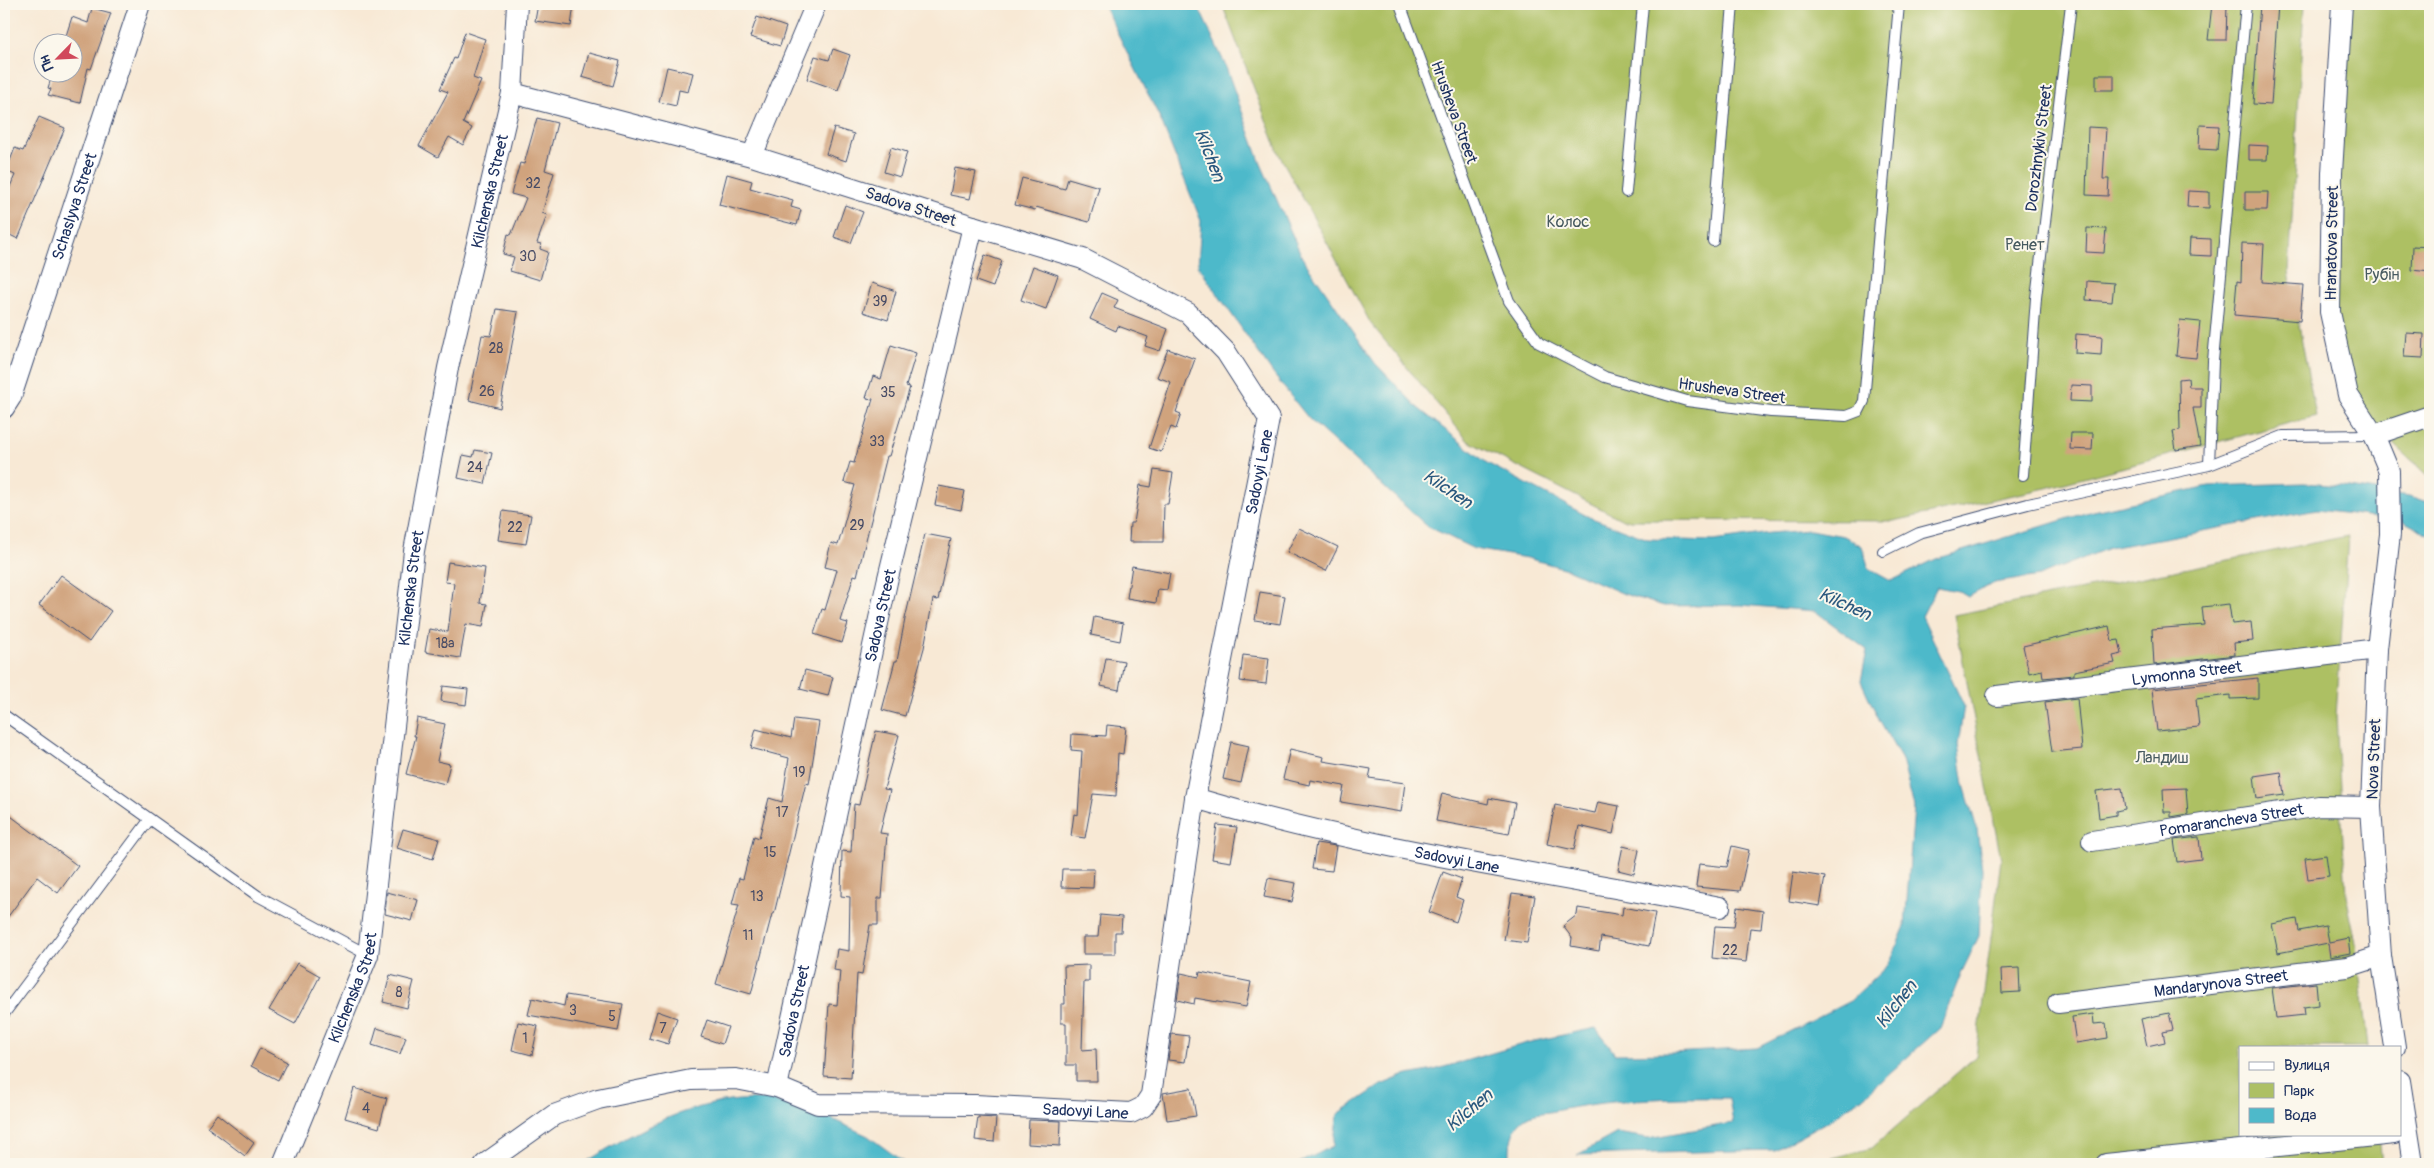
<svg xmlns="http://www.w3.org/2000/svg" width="2434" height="1168" font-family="Pangolin,sans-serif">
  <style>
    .green { fill: #adc064; stroke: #647861 }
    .water { fill: #4eb9ca; stroke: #347494 }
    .building { fill: #d0a37d }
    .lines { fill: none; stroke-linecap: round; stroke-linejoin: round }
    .service-casing { stroke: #3c4b70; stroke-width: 12 }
    .minor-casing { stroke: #3c4b70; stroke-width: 22 }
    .service { stroke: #fff; stroke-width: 10 }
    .minor { stroke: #fff; stroke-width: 20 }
    .labels { text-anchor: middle; stroke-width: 4; stroke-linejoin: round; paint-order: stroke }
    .number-label { font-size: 14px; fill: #484c66 }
    .street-label { font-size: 16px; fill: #1b2f5e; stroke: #fbf7ec }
    .park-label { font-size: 16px; fill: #475a60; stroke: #fbf7ec }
    .water-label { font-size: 18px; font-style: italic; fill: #2a587e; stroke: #fbf7ec }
  </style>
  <rect width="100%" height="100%" fill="#fbf7ec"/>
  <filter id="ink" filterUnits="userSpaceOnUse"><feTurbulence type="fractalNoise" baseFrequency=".02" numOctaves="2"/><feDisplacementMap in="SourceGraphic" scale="10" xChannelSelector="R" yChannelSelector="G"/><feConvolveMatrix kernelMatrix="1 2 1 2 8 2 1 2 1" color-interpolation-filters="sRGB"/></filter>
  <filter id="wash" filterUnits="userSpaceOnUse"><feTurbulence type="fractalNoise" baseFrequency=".0096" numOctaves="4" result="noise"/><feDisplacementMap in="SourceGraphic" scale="20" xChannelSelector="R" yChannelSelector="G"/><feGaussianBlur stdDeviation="1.12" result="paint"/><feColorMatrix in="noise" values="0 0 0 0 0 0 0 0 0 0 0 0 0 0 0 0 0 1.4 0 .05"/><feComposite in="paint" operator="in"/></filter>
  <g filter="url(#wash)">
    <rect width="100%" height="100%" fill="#f8e9d5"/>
    <path class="green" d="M 1222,4 L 2304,4 L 2289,272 L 2316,416 L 2046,488 L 1894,521 L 1623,520 L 1468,441 L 1371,324 L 1279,154 Z
      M 2339,4 L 2430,4 L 2430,477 L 2358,411 L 2332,324 Z
      M 2348,536 L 2336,716 L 2346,895 L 2355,937 L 2368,1047 L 2240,1047 L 2240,1134 L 2379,1134 L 2382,1164 L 1809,1164 L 1872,1148 L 1976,1056 L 2001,859 L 1954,615 Z"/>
    <path class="water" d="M 1103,4 L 1197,4 L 1224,62 L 1261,164 L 1303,259 L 1375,363 L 1418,408 L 1487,463 L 1589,517 L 1648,539 L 1713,541 L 1770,533 L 1810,530 L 1844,536 L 1862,546 L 1869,569 L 1891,581 L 1936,559 L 2089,512 L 2209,486 L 2304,483 L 2342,486 L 2409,496 L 2430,503 L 2430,535 L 2401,520 L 2317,510 L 2109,548 L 2039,576 L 1994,583 L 1968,597 L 1958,591 L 1937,587 L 1922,616 L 1964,706 L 1958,745 L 1964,785 L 1977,829 L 1982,869 L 1979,936 L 1960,976 L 1940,1028 L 1863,1097 L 1830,1120 L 1775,1150 L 1577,1155 L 1617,1133 L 1648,1138 L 1733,1123 L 1729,1098 C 1671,1097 1610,1099 1554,1111 C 1546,1113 1534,1113 1527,1117 C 1511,1126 1508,1148 1511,1164 L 1297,1164 L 1333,1146 L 1338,1114 L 1381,1085 L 1403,1076 L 1434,1070 L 1530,1042 L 1596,1028 L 1615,1054 L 1672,1053 L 1757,1048 L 1850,1001 L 1889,964 L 1905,926 L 1914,807 L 1902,760 L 1880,722 L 1861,681 L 1867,650 L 1815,611 L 1741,605 L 1664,606 L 1624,594 L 1567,569 L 1527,558 L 1474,549 L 1427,526 L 1309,419 L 1274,375 L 1198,266 L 1201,221 L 1159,116 Z
      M 769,1099 L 830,1118 L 868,1136 L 906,1164 L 583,1164 C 628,1135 676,1108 730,1101 C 743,1099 756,1100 769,1099 Z"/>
    <g id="blocks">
      <path class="building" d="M 538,4 L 574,4 L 571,26 L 535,21 Z
        M 2212,4 L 2227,4 L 2226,40 L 2208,40 Z
        M 2260,4 L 2278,4 L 2271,105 L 2253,104 Z
        M 92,8 L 111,13 L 91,69 L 88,68 L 80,103 L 48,95 L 51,89 L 48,88 L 53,72 L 72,72 L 79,47 L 72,45 L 72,42 L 64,42 L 72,17 L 88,23 Z
        M 757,17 L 786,27 L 780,46 L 750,37 Z
        M 465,32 L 485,39 L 473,78 L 481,81 L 463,123 L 472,128 L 463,145 L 449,137 L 438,157 L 419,146 L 448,92 L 440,89 L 454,58 L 456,59 Z
        M 833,49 L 850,55 L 838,90 L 807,79 L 815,56 L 829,60 Z
        M 589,53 L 620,61 L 613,86 L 582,77 Z
        M 667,67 L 693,73 L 688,92 L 679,90 L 676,106 L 659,102 Z
        M 2096,75 L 2114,75 L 2114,90 L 2096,90 Z
        M 39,117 L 65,128 L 18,239 L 4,232 L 4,201 L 15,175 L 6,171 L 15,148 L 23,151 Z
        M 537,118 L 557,123 L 545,170 L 554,173 L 542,213 L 547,215 L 537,243 L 541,244 L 540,249 L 548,252 L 540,280 L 510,271 L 514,257 L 503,254 L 508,234 L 511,235 L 526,198 L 511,194 L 520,163 L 524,164 Z
        M 2200,125 L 2219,126 L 2217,150 L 2199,149 Z
        M 2088,127 L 2106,128 L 2103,179 L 2109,179 L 2108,196 L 2086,195 Z
        M 834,128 L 854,134 L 846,161 L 826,154 Z
        M 2249,145 L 2268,146 L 2267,160 L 2249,160 Z
        M 891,147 L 907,152 L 900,177 L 884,172 Z
        M 955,168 L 976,172 L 970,199 L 950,195 Z
        M 727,174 L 752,181 L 750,188 L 793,200 L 791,207 L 801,210 L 797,225 L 719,205 Z
        M 1022,178 L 1065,189 L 1068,178 L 1099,187 L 1089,222 L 1036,207 L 1035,210 L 1015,205 Z
        M 2188,191 L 2209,192 L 2209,208 L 2187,207 Z
        M 2245,192 L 2268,192 L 2267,210 L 2245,210 Z
        M 845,205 L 863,212 L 851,243 L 834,237 Z
        M 2087,228 L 2106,229 L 2104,253 L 2086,252 Z
        M 2190,238 L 2211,239 L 2211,256 L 2189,255 Z
        M 2242,243 L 2264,244 L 2262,282 L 2303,285 L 2300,321 L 2234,315 L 2237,281 L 2241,282 Z
        M 2413,246 L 2430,247 L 2430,272 L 2412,270 Z
        M 985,255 L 1002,261 L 993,287 L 976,281 Z
        M 1033,266 L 1058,275 L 1046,309 L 1021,300 Z
        M 2087,281 L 2114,283 L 2112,302 L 2086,300 Z
        M 872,283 L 896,291 L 888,320 L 863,312 Z
        M 1102,293 L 1118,300 L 1114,308 L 1168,329 L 1160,351 L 1145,346 L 1148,337 L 1118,326 L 1116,331 L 1090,319 Z
        M 497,309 L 518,312 L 500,408 L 469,400 L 482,335 L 491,336 Z
        M 2180,320 L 2200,322 L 2196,358 L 2176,356 Z
        M 2406,333 L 2424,334 L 2423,358 L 2404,357 Z
        M 2076,334 L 2102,336 L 2101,355 L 2075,353 Z
        M 891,345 L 916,353 L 906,386 L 910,387 L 889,456 L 887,456 L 857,576 L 854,575 L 840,621 L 848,623 L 842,643 L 814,634 L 822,609 L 825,610 L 837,570 L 825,567 L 831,543 L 838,545 L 855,485 L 844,482 L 850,462 L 854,463 L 873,399 L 866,398 L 873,376 L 881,379 Z
        M 1168,349 L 1195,359 L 1176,412 L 1181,414 L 1176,429 L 1171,427 L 1161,452 L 1149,448 L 1171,382 L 1157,377 Z
        M 2188,378 L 2189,387 L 2201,387 L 2201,408 L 2193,408 L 2200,446 L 2176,450 L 2173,431 L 2180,430 L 2179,379 Z
        M 2071,385 L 2092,386 L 2092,402 L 2070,401 Z
        M 2071,433 L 2093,433 L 2092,450 L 2070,449 Z
        M 475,450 L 492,453 L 485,484 L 458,478 L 463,455 L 473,457 Z
        M 1154,470 L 1173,473 L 1168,504 L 1164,504 L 1163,542 L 1129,542 L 1130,523 L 1134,523 L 1140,485 L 1151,487 Z
        M 939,486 L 965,491 L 961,510 L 935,505 Z
        M 503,511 L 531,515 L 526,544 L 498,540 Z
        M 1299,528 L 1338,547 L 1326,571 L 1287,552 Z
        M 925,534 L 951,539 L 938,600 L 933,599 L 924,648 L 905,716 L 882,710 L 895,661 L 897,661 L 905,619 Z
        M 448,562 L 485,568 L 480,603 L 487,604 L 483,627 L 466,624 L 460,658 L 425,652 L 429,629 L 448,632 L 454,583 L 445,582 Z
        M 1132,566 L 1170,573 L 1167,590 L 1158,589 L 1156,603 L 1127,598 Z
        M 61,575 L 111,611 L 89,642 L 39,605 Z
        M 1260,592 L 1285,596 L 1280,624 L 1255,620 Z
        M 2229,604 L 2232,624 L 2251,622 L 2253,641 L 2234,643 L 2235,655 L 2154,665 L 2152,629 L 2204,625 L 2202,607 Z
        M 1094,617 L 1123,623 L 1120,641 L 1091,635 Z
        M 2109,626 L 2112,641 L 2119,640 L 2122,654 L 2113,656 L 2115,663 L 2074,671 L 2074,675 L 2043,678 L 2042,670 L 2029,673 L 2023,646 Z
        M 1243,655 L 1269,658 L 1266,684 L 1240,681 Z
        M 1106,658 L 1124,661 L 1119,690 L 1101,686 Z
        M 805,670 L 833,677 L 828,696 L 800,689 Z
        M 2258,678 L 2258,698 L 2230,699 L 2230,695 L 2196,699 L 2199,727 L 2157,731 L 2152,689 Z
        M 443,686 L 468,689 L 466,705 L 441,701 Z
        M 2077,698 L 2082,749 L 2052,752 L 2045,702 Z
        M 417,718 L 445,724 L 437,761 L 450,764 L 445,784 L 406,774 L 416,736 L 414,736 Z
        M 794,719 L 819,722 L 809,784 L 806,783 L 774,914 L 772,914 L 751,994 L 716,984 L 739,905 L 732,904 L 739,878 L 743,879 L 754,836 L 759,838 L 769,798 L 782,802 L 789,758 L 751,748 L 756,729 L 791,738 Z
        M 1107,725 L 1126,727 L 1123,754 L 1118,753 L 1116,796 L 1093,794 L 1085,838 L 1071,836 L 1074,814 L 1078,815 L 1082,751 L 1071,750 L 1072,734 L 1106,736 Z
        M 876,731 L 899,735 L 884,789 L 890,790 L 880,833 L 887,834 L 882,898 L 878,898 L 878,925 L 870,925 L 862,975 L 857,974 L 851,1078 L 824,1076 L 829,1004 L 837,1005 L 840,971 L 834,970 L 837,949 L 849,951 L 850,897 L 841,896 L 842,851 L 851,852 L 854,804 L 859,805 Z
        M 1231,742 L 1249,746 L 1241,783 L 1223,779 Z
        M 1290,749 L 1324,757 L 1323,761 L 1371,769 L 1369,778 L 1405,783 L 1401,812 L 1341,802 L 1344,786 L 1310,780 L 1309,785 L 1283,779 Z
        M 2281,772 L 2284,795 L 2257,799 L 2254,776 Z
        M 2122,788 L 2125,809 L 2116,811 L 2116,815 L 2099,818 L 2096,791 Z
        M 2186,788 L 2188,814 L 2171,817 L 2171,812 L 2164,812 L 2163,789 Z
        M 1442,793 L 1488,804 L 1489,798 L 1515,803 L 1509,834 L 1436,821 Z
        M 1598,802 L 1619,806 L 1613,834 L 1579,826 L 1574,850 L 1547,844 L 1555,805 L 1595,813 Z
        M 4,811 L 78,866 L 58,893 L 37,877 L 4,922 Z
        M 1217,825 L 1237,827 L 1231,862 L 1212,859 Z
        M 403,829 L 439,839 L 433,859 L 397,848 Z
        M 2199,837 L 2201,859 L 2177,862 L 2174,840 Z
        M 1316,843 L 1336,846 L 1332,871 L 1312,869 Z
        M 1623,846 L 1639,850 L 1634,874 L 1618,870 Z
        M 1732,846 L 1749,850 L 1740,891 L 1696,887 L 1699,864 L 1727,867 Z
        M 2326,855 L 2329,876 L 2308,879 L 2305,858 Z
        M 1062,869 L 1094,869 L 1093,888 L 1061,887 Z
        M 1443,872 L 1462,879 L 1456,897 L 1463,900 L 1456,922 L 1429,912 Z
        M 1793,872 L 1825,877 L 1820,906 L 1789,901 Z
        M 1268,878 L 1296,883 L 1292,902 L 1264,897 Z
        M 387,892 L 418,900 L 412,921 L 385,914 Z
        M 1512,893 L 1535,896 L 1527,943 L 1504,940 Z
        M 1623,907 L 1655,913 L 1649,946 L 1601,937 L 1599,951 L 1571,946 L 1572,938 L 1563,926 L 1577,915 L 1578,908 L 1622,915 Z
        M 1737,907 L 1763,911 L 1761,929 L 1750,928 L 1746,962 L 1712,958 L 1715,926 L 1734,927 Z
        M 1100,915 L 1122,917 L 1121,932 L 1115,932 L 1115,954 L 1083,954 L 1083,937 L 1098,937 Z
        M 2297,919 L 2299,931 L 2326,926 L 2329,942 L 2348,938 L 2350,953 L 2330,957 L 2328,943 L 2278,953 L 2272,924 Z
        M 297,963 L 320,976 L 295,1024 L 269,1010 Z
        M 1089,965 L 1089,982 L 1084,982 L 1082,1050 L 1096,1049 L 1097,1081 L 1076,1081 L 1076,1065 L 1066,1065 L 1066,1023 L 1061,1023 L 1061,1004 L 1065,1004 L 1064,966 Z
        M 2019,968 L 2020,992 L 2002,993 L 2001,969 Z
        M 1200,972 L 1251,982 L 1246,1007 L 1195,998 L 1194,1004 L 1177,1000 L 1181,973 L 1199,977 Z
        M 390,975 L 414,981 L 407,1008 L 383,1002 Z
        M 2316,983 L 2318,1005 L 2304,1007 L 2305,1015 L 2276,1018 L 2272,988 Z
        M 566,995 L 623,1004 L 618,1031 L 528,1015 L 532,998 L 564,1006 Z
        M 657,1011 L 677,1018 L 668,1044 L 649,1038 Z
        M 2169,1013 L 2173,1030 L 2163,1032 L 2165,1042 L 2147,1046 L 2141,1019 Z
        M 2093,1014 L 2094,1024 L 2106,1023 L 2108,1038 L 2076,1043 L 2072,1017 Z
        M 707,1020 L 728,1027 L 722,1044 L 701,1037 Z
        M 518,1022 L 538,1026 L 532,1055 L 512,1050 Z
        M 377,1028 L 406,1037 L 400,1054 L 372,1045 Z
        M 1172,1034 L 1189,1036 L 1185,1062 L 1168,1060 Z
        M 260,1048 L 287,1062 L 278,1080 L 251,1066 Z
        M 354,1088 L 387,1098 L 379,1128 L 345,1118 Z
        M 1191,1088 L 1196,1116 L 1167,1120 L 1163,1093 Z
        M 217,1114 L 254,1143 L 245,1156 L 207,1127 Z
        M 978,1117 L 996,1118 L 994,1142 L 975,1140 Z
        M 1029,1120 L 1061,1121 L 1060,1146 L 1028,1144 Z"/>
    </g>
  </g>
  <g filter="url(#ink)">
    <use href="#blocks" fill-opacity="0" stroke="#3c4b70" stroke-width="1"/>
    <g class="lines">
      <g class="service-casing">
        <path id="service" d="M 1400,4 L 1509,301 L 1539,343 L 1605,377 L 1687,401 L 1771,412 L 1846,416 L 1859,411 L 1864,401 L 1899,4
          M 1626,192 L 1643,4
          M 1713,241 L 1733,4
          M 2209,465 L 2213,361 L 2246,4
          M 2023,475 L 2036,298 L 2071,4
          M 1883,551 L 1919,533 L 2028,504 L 2209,465 L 2283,436 L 2374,435
          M 4,715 L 258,896 L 368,955
          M 4,1014 L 150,819"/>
      </g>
      <g class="minor-casing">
        <g id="minor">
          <path d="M 2342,4 L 2332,173 L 2330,312 L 2348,395 L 2374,435 L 2389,471 L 2390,534 L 2377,649 L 2371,807 L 2381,956 L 2395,1047"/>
          <path d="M 512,93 L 752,156"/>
          <path id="s1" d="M 4,408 L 11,397 L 140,4"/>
          <path d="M 2374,435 L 2430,416"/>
          <path id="s2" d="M 1997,696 L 2377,649"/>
          <path id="s3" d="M 1195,798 C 1365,849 1546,874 1720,907"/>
          <path id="s4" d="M 2092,841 L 2319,806 L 2371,807"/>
          <path id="s5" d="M 2058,1003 L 2347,967 L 2381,956"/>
          <path d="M 2400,1081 L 2413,1164"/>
          <path id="s6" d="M 777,1087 L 818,1104 L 975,1105 L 1131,1113 L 1143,1107 L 1151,1095 L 1195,798 L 1269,419 L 1226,352 L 1188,313 L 1083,259 L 973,226"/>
          <path id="s7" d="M 283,1164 L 368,955 L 414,551 L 448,368 L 512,93 L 517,4"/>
          <path id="s8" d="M 485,1164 L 554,1115 L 598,1099 L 691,1080 L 736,1079 L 777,1087 L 887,582 L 973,226 L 752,156 L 816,4"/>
          <path d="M 2106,1164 L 2394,1134"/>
        </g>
      </g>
      <use href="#service" class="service"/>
      <use href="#minor" class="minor"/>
    </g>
  </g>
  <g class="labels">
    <g class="number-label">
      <text x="533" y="188">32</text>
      <text x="528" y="261">30</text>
      <text x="880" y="306">39</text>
      <text x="496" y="353">28</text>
      <text x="487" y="396">26</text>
      <text x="888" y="397">35</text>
      <text x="877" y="446">33</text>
      <text x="475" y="472">24</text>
      <text x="857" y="530">29</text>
      <text x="515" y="532">22</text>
      <text x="445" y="648">18а</text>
      <text x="799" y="777">19</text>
      <text x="782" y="817">17</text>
      <text x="770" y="857">15</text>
      <text x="757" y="901">13</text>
      <text x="748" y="940">11</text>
      <text x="1730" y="955">22</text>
      <text x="399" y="997">8</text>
      <text x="573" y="1015">3</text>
      <text x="612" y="1021">5</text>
      <text x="663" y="1033">7</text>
      <text x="525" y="1043">1</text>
      <text x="366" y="1113">4</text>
    </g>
    <g class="street-label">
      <text transform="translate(1455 112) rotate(70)" y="6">Hrusheva Street</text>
      <text transform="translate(2038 148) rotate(-83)" y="6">Dorozhnykiv Street</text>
      <text dy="6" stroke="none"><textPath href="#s7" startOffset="1000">Kilchenska Street</textPath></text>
      <text transform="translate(911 206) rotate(18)" y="6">Sadova Street</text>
      <text dy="6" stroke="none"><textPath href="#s1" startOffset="214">Schaslyva Street</textPath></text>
      <text transform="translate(2331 243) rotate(-89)" y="6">Hranatova Street</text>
      <text transform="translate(1732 390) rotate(8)" y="6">Hrusheva Street</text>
      <text dy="6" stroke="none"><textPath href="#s6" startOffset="1018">Sadovyi Lane</textPath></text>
      <text dy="6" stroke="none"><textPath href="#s7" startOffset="595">Kilchenska Street</textPath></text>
      <text dy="6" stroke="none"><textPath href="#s8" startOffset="796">Sadova Street</textPath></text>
      <text dy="6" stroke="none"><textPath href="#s2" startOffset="191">Lymonna Street</textPath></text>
      <text transform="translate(2373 759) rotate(-88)" y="6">Nova Street</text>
      <text dy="6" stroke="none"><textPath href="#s4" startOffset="141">Pomarancheva Street</textPath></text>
      <text dy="6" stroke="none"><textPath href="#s3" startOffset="269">Sadovyi Lane</textPath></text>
      <text dy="6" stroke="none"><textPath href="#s5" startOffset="164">Mandarynova Street</textPath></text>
      <text dy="6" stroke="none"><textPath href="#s7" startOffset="190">Kilchenska Street</textPath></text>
      <text dy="6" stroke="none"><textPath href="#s8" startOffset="391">Sadova Street</textPath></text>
      <text dy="6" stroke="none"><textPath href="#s6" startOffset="312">Sadovyi Lane</textPath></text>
    </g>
    <g class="park-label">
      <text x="1568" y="227">Колос</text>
      <text x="2025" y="250">Ренет</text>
      <text x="2382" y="280">Рубін</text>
      <text x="2162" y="763">Ландиш</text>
    </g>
    <g class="water-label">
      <text transform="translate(1210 155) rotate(69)" y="6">Kilchen</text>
      <text transform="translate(1448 489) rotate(34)" y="6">Kilchen</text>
      <text transform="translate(1845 604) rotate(24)" y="6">Kilchen</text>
      <text transform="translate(1896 1004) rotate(-52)" y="6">Kilchen</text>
      <text transform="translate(1469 1110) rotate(-40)" y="6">Kilchen</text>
    </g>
  </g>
  <rect width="2434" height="1168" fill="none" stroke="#fbf7ec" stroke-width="20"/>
  <rect x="2239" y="1046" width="162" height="90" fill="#fbf7ec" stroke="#a1a7b3"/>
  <rect x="2249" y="1062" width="25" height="8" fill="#ffffff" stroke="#a1a7b3"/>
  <text x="2284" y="1070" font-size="15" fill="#1b2f5e">Вулиця</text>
  <rect x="2249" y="1083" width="25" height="15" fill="#adc064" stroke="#a1a7b3"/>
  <text x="2284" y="1096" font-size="15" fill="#1b2f5e">Парк</text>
  <rect x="2249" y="1108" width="25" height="15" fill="#4eb9ca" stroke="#a1a7b3"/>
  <text x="2284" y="1120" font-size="15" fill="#1b2f5e">Вода</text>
  <g transform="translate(58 58) rotate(246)"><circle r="24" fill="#fbf7ec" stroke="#a1a7b3"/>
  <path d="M0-4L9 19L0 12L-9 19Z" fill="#d1495b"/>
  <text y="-8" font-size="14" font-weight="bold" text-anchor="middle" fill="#1b2f5e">Пн</text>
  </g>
</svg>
